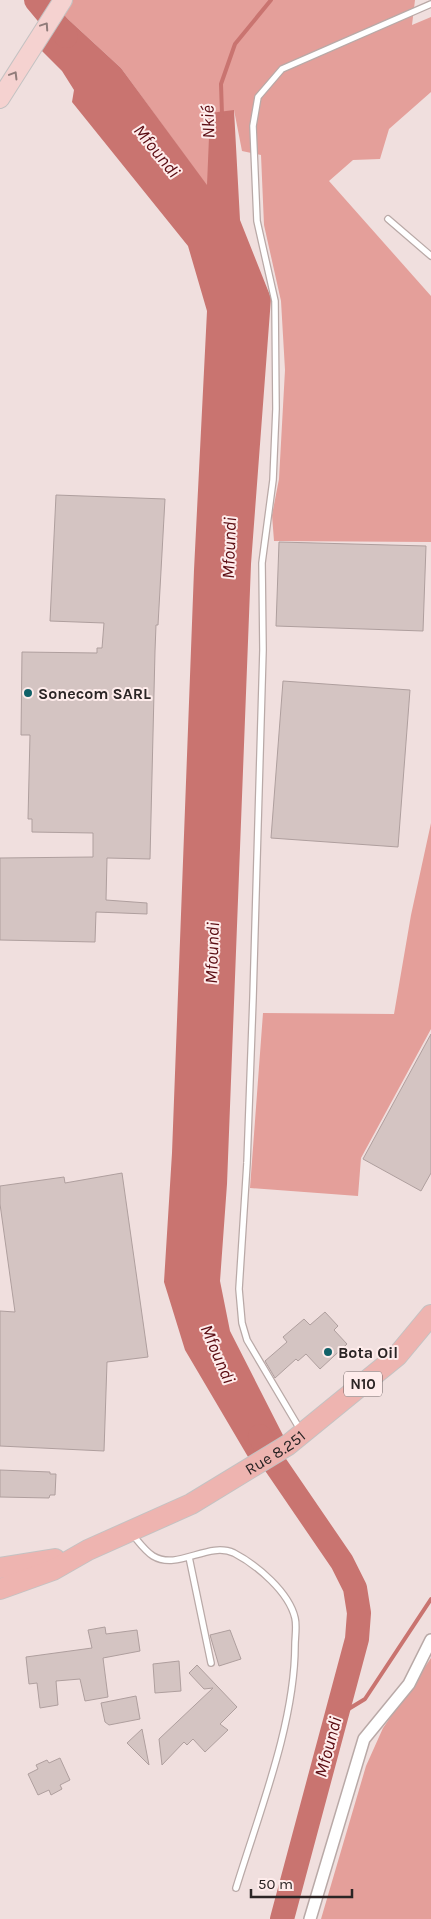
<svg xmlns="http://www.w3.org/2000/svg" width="431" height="1919" font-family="Karla,sans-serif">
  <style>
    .green { fill: #e49f9a }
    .water { fill: #c97470 }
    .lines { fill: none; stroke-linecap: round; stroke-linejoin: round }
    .stream { stroke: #c97470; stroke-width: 4 }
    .river { stroke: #c97470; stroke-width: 24 }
    .building { fill: #d4c4c2; stroke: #af9f9e }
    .lane-casing { stroke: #b9a9a7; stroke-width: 8 }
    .street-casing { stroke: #b9a9a7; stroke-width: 14 }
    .primary-casing { stroke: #c4c2c2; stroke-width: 20 }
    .highway-casing { stroke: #c4c2c2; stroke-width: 22 }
    .lane { stroke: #fff; stroke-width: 5.5 }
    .street { stroke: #fff; stroke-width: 11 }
    .primary { stroke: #f5d2d0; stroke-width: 18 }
    .highway { stroke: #eeb4b0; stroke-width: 20 }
    .oneway { stroke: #907c7a }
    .poi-dot { fill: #116168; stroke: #feeceb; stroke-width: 2 }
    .labels { text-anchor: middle; stroke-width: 4; stroke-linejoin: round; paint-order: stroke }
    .shield { fill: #feeceb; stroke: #6a6160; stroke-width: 1 }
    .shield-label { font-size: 15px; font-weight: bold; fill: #2b2525 }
    .poi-label { font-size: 16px; font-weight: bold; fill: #2b2525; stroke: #feeceb; text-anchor: start }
    .street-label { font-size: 16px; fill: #2b2525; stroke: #feeceb }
    .water-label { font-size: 18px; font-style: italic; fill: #5b0c12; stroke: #feeceb }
  </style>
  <rect width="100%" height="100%" fill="#f0dfde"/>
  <path class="green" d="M 50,0 L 415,0 L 412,25 L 431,17 L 431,92 L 389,129 L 380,159 L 353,160 L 329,181 L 431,296 L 431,542 L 274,541 L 272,515 L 279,479 L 285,370 L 281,301 L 264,225 L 261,155 L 242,151 L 234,110 L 207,186 L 121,68 L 57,9 Z
    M 431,823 L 431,1029 L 361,1158 L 358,1196 L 250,1188 L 263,1013 L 394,1014 L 411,915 Z
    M 431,1658 L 431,1919 L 321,1919 L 366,1766 L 383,1728 Z"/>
  <path class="water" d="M 57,9 L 121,68 L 207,185 L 210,113 L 234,110 L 240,220 L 271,298 L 251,564 L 227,1184 L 220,1281 L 230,1331 L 288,1445 L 254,1467 L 185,1350 L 164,1282 L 172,1153 L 194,570 L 207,311 L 188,246 L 72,102 L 74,90 L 62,71 L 34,43 Z"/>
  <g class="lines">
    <path class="stream" d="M 222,115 L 221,84 L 235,44 L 271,0
      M 337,1716 L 365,1699 L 431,1599"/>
    <path class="river" d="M 36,0 L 66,36
      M 260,1436 L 275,1464 L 342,1562 L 355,1588 L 359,1613 L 357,1639 L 282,1919"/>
  </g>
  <path class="building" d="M 56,495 L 165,499 L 158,625 L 156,625 L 155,651 L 150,859 L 107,858 L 106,900 L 147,903 L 147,914 L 96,912 L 95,942 L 0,940 L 0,858 L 93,857 L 93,833 L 32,832 L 32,819 L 28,819 L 30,735 L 21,735 L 22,652 L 97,653 L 97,648 L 102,648 L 104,623 L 50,621 Z
    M 279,542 L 426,546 L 423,631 L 276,626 Z
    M 283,681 L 410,690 L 398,847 L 271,838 Z
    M 431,1034 L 431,1173 L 421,1191 L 363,1159 Z
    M 122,1173 L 148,1357 L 107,1362 L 104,1451 L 0,1446 L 0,1311 L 15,1312 L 0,1204 L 0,1186 L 64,1177 L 65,1183 Z
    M 325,1312 L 338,1326 L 334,1330 L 347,1344 L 320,1369 L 306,1354 L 298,1361 L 296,1359 L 275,1378 L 265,1361 L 287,1342 L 283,1337 L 304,1319 L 310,1325 Z
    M 0,1470 L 50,1472 L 50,1474 L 56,1474 L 55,1495 L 50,1495 L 49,1498 L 0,1497 Z
    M 105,1627 L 106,1634 L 137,1630 L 140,1651 L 103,1658 L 108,1697 L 85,1701 L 80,1679 L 56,1681 L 58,1705 L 40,1708 L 37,1683 L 29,1684 L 26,1657 L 92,1648 L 88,1630 Z
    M 230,1630 L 241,1659 L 219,1666 L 210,1635 Z
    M 179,1661 L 181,1691 L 155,1693 L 153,1664 Z
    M 197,1665 L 237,1707 L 220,1724 L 228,1730 L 205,1752 L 193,1739 L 187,1745 L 184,1742 L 162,1765 L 159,1739 L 213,1688 L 204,1689 L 189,1673 Z
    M 136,1696 L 140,1719 L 109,1725 L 105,1722 L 101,1703 Z
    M 142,1729 L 149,1765 L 127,1743 Z
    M 60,1758 L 70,1780 L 60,1785 L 62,1789 L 51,1795 L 49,1790 L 38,1795 L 28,1774 L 38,1769 L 36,1765 L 47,1760 L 49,1763 Z"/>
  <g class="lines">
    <g class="lane-casing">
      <path id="lane" d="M 388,219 L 431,256
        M 301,1431 L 247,1340 L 242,1323 L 239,1289 L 247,1163 L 253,998 L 263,650 L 262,563 L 273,480 L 276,409 L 275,301 L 257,221 L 253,126 L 258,97 L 282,69 L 431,4
        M 132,1534 C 138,1541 145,1551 153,1556 C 178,1571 208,1541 234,1553 C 257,1565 289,1592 295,1618 C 297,1626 295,1637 295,1645 C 295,1723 259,1813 236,1888
        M 189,1557 L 211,1663"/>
    </g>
    <g class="street-casing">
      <path id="street" d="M 310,1919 L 364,1739 L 409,1684 L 431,1640"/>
    </g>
    <g class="primary-casing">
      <path id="primary" d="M 0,99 L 63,0"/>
    </g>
    <g class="highway-casing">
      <g id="highway">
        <path d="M 0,1568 L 55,1559"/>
        <path id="s1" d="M 0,1589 L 53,1570 L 88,1550 L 191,1504 L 288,1445 L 397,1356 L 431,1315"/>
      </g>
    </g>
    <use href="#lane" class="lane"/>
    <use href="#street" class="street"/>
    <use href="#primary" class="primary"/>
    <use href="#highway" class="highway"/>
  </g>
  <defs><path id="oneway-chevron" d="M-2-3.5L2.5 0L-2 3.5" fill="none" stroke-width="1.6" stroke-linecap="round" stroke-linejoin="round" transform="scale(1.25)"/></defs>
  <g class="oneway">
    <use href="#oneway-chevron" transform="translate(45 26) rotate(-56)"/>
    <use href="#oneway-chevron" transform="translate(14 75) rotate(-59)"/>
  </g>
  <g class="poi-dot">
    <circle cx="28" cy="693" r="5"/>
    <circle cx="328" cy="1352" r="5"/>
  </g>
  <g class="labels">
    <rect class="shield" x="344" y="1371.5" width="38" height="25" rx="4"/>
    <g class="shield-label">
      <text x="363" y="1389">N10</text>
    </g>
    <g class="poi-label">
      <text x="38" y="699">Sonecom SARL</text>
      <text x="338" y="1358">Bota Oil</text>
    </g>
    <g class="street-label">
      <text dy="6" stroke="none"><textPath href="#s1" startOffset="308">Rue 8.251</textPath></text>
    </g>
    <g class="water-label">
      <text transform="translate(208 122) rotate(-92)" y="6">Nkié</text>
      <text transform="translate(157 151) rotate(51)" y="6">Mfoundi</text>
      <text transform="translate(229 548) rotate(-88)" y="6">Mfoundi</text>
      <text transform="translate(212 953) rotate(-88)" y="6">Mfoundi</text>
      <text transform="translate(218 1354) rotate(67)" y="6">Mfoundi</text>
      <text transform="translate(328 1747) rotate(-75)" y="6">Mfoundi</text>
    </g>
  </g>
  <path d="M251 1889v8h101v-8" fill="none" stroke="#2b2525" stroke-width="2.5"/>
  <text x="258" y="1889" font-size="15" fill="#2b2525" stroke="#feeceb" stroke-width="4" paint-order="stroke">50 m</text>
</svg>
